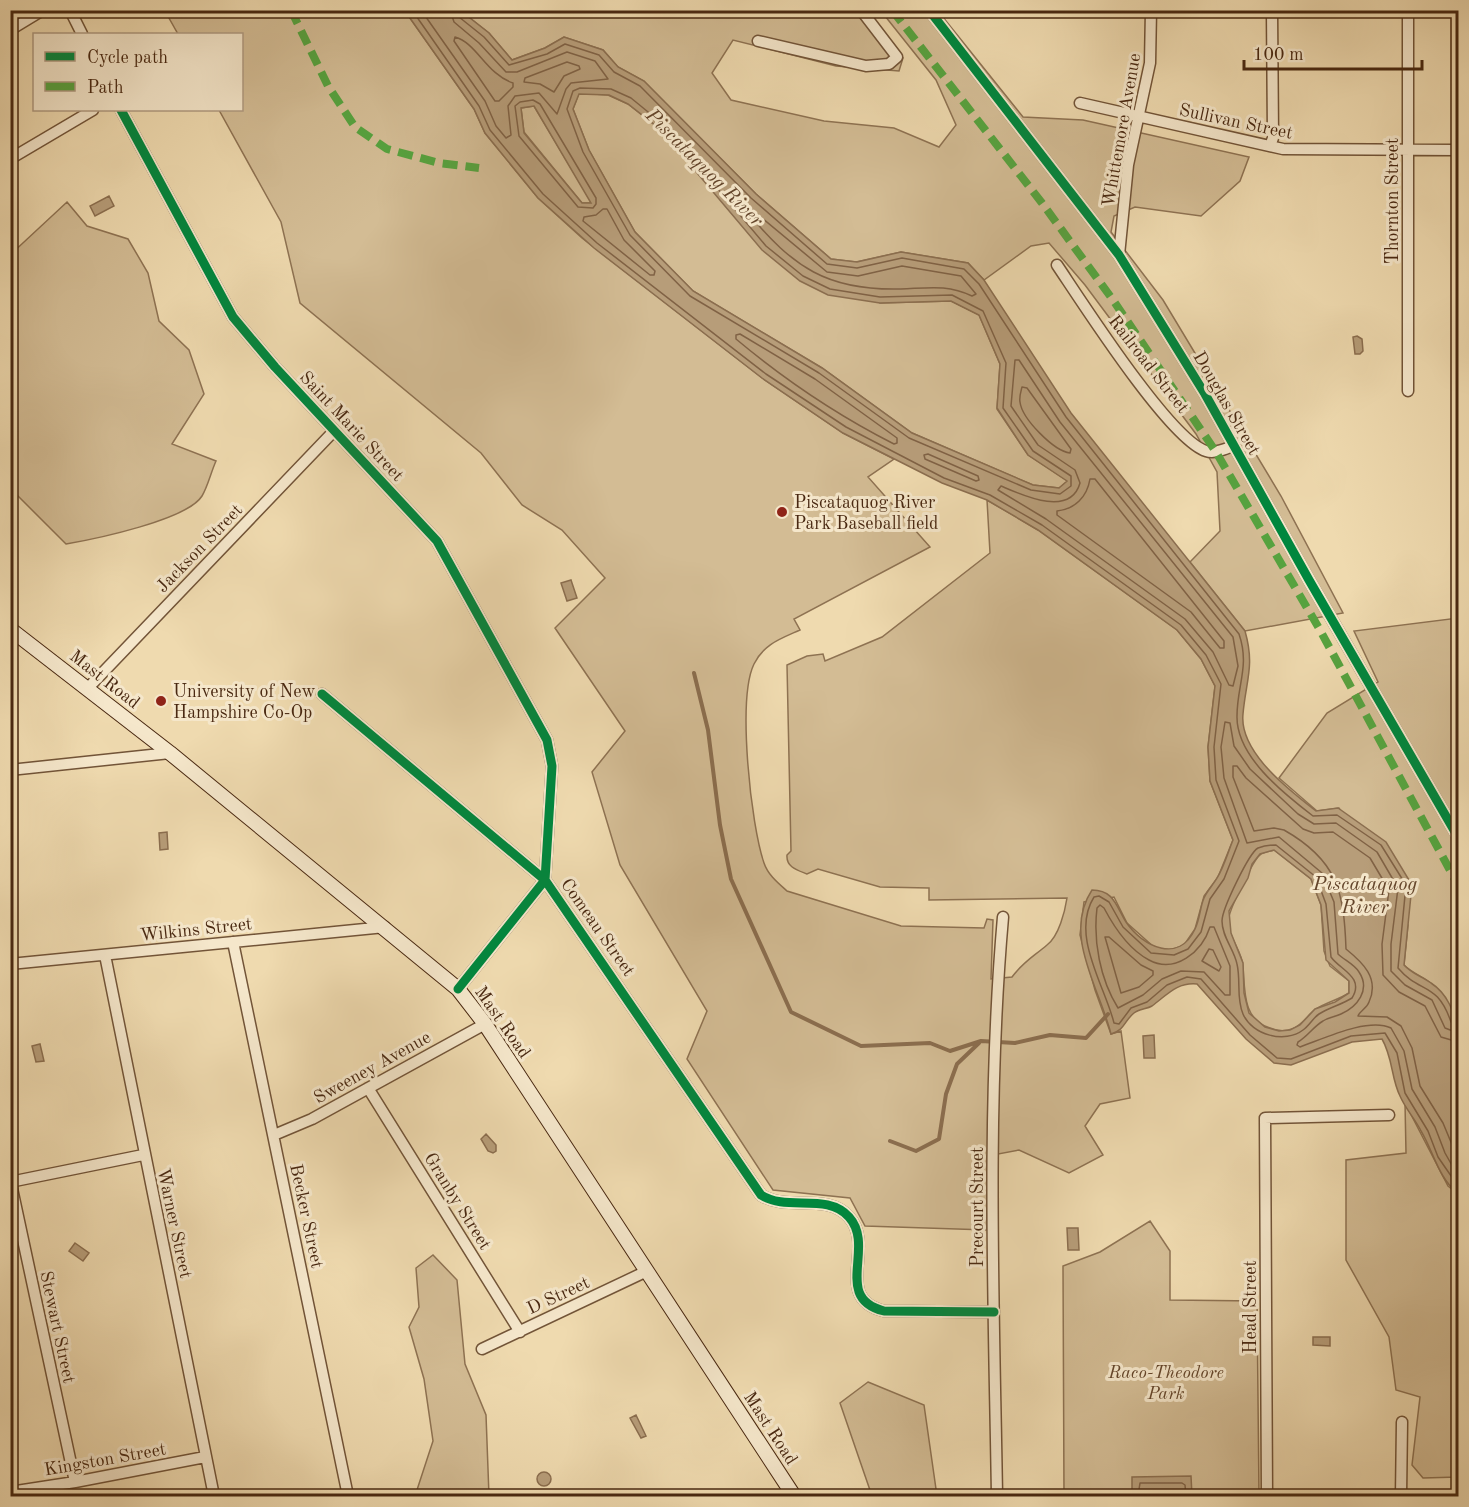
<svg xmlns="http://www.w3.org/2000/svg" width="1469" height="1507" font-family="'Old Standard TT',serif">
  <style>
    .green { fill: #d3bc94; stroke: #8e7252; stroke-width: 1.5 }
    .water { fill: #b79d79; stroke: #8b6e4f; stroke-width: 1.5; fill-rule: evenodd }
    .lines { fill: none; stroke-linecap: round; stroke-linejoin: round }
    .shore { stroke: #806245; stroke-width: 1.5 }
    .stream { stroke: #8b6e4f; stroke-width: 4 }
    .minor-casing { stroke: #725438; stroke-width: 13 }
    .secondary-casing { stroke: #492811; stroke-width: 16 }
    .minor { stroke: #f5e7cb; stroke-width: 10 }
    .secondary { stroke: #f5e7cb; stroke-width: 14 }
    .quiet { stroke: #56a33f; stroke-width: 8; stroke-dasharray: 15 8; stroke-linecap: butt }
    .cycleway-casing { stroke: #f5e7cb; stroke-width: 13 }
    .cycleway { stroke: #00873e; stroke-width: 9 }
    .poi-dot { fill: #8f2418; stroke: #f5e7cb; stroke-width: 2 }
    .labels { text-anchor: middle; stroke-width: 6; stroke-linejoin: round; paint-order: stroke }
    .street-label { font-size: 18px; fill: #492811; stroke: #f5e7cb }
    .poi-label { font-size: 18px; fill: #492811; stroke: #f5e7cb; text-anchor: start }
    .park-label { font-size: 18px; font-style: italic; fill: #65462b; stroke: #f5e7cb }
    .water-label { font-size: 20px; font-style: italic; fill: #64452b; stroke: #f5e7cb }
  </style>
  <rect width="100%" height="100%" fill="#efdaaf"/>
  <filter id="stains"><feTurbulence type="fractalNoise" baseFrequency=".00333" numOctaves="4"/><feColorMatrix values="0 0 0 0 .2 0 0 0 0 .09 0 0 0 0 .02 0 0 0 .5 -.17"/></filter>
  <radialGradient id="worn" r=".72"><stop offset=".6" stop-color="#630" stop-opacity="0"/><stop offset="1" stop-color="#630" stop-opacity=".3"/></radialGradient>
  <path class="green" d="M 165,11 L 405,11 L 474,109 L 485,133 L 538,198 L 582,238 L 762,378 L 843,433 L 894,459 L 868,477 L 930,547 L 794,619 L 800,630 C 780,639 764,644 754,664 C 737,699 751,826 764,863 C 768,875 778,883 787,891 L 901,926 L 984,928 L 987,919 L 993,920 L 991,979 L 1012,977 C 1024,961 1033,957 1047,945 C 1059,936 1065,911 1067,898 L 929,900 L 929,888 L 880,887 L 818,869 L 807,874 C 797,870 786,867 787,855 L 791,851 L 787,665 L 807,656 L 823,654 L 825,661 L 882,637 L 990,553 L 987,500 L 1038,530 L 1177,630 L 1201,659 L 1215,686 L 1208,747 L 1210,781 L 1233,840 L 1218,877 L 1204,896 L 1195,929 L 1184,945 L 1171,950 L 1155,948 L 1127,923 L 1114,897 L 1084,902 L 1080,935 L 1095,990 L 1111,1034 L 1121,1031 L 1130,1098 L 1100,1104 L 1085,1126 L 1103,1155 L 1069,1173 L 1019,1150 L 987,1156 L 987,1230 L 865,1226 L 850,1198 L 773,1190 L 687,1059 L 707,1011 L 620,865 L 592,772 L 625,731 L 555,628 L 605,578 L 562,530 L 522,505 L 481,453 L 300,303 L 281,222 L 219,110 L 242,110 L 242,34 L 178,34 Z
    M 461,11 L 865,11 L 903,58 L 899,71 L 836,66 L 733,40 L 712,73 L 731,100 L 824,121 L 894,128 L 939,147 L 956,125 L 936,80 L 881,11 L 938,11 L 1023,117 L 1083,120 L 1249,157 L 1240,181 L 1201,216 L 1135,207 L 1114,216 L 1111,232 L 1163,300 L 1281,496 L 1343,613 L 1245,631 L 1190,562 L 1220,531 L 1217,472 L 1196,434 L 1085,285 L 1049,243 L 1031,246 L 984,280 L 968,263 L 901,252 L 856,262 L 831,259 L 756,194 L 644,81 L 618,67 L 603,50 L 564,37 L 545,48 L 512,60 L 489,33 Z
    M 579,93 L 608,95 L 628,104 L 880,303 L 951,301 L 979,315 L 1000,364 L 997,409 L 1028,455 L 1068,481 L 1059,488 L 1033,485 L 912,433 L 822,368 L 693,291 L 635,232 L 589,150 L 573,109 Z
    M 534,106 L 592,203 L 582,203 L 524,132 L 521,108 Z
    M 67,202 L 87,226 L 128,239 L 148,273 L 159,321 L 189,350 L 204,394 L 172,444 L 216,461 C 211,472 208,486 202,496 C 187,520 95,539 66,544 L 11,489 L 10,255 Z
    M 1458,618 L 1458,1031 C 1454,1014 1443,991 1428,981 C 1420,975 1412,973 1404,965 L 1408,925 L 1339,808 L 1317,811 L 1279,778 L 1327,713 L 1378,682 L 1354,631 Z
    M 1274,850 L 1311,879 L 1321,905 L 1324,951 L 1330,966 L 1349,981 L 1349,993 C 1338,1000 1327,1002 1316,1009 C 1307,1015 1303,1025 1292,1029 C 1284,1032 1277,1031 1270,1028 C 1242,1020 1245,989 1243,966 C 1242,951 1229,938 1228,923 C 1227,913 1254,858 1261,854 C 1264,852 1271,851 1274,850 Z
    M 1405,1103 L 1448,1186 L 1458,1194 L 1458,1477 L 1423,1478 L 1412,1465 L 1420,1397 L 1396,1390 L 1389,1337 L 1346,1260 L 1346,1160 L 1406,1153 Z
    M 1150,1221 L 1170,1251 L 1170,1300 L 1257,1301 L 1259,1496 L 1064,1496 L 1063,1266 L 1100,1252 Z
    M 433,1255 L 457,1280 L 465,1364 L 486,1415 L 489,1496 L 415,1496 L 433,1441 L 424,1379 L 409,1327 L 419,1307 L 416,1268 Z
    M 868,1382 L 924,1405 L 937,1496 L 872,1496 L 840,1403 Z"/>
  <path class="water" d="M 405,11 L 461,11 L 489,33 L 512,60 L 545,48 L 564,37 L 603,50 L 618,67 L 644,81 L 756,194 L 831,259 L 857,262 L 901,252 L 968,263 L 984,280 L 1071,413 L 1245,631 C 1255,666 1246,680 1243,714 C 1239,752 1289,790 1316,811 L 1338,808 L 1386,842 L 1412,885 L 1404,965 C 1412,974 1421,976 1431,983 C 1448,994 1454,1012 1458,1031 L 1458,1194 C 1438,1177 1434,1153 1421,1131 C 1415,1119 1405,1108 1400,1096 C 1391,1078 1393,1058 1382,1039 L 1352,1042 L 1291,1065 L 1274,1063 L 1246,1039 L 1197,984 C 1177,982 1167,995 1152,1006 C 1147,1009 1139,1009 1134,1013 C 1124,1021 1125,1030 1111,1034 C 1100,989 1062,935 1092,890 C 1114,890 1116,906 1126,922 C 1143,947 1179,964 1195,929 C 1200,919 1200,907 1204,898 C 1207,891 1213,885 1217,878 C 1224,867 1228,852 1233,840 L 1210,781 L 1208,747 L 1215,686 L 1201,659 L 1177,630 L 1038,530 L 987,500 L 942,483 L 843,433 L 762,378 L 594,248 L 538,198 L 485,133 L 474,109 ZM 579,94 L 609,95 L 628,104 L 660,129 L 762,250 L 800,281 L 828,295 L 880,303 L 951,301 L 979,315 L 1000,364 L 997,408 L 1028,455 L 1067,481 L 1059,488 L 1033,485 L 912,433 L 822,368 L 693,291 L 635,232 L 589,150 L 573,109 ZM 534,106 L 591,203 L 582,203 L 524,133 L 521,108 ZM 1274,850 L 1311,879 L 1321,905 L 1326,960 L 1349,981 L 1349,993 L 1335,1002 L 1315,1009 L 1300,1025 L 1290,1030 L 1279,1031 L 1265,1027 L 1249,1013 L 1244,993 L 1243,963 L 1231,933 L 1229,911 L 1248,878 L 1252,864 L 1260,854 Z
    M 109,196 L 114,206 L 95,216 L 90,206 Z
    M 1357,336 L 1362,339 L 1363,351 L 1360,354 L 1355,354 L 1353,337 Z
    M 571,580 L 577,598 L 567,601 L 561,583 Z
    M 167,832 L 168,849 L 160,850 L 159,833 Z
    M 1154,1035 L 1155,1058 L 1144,1058 L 1143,1036 Z
    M 40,1044 L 44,1061 L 36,1062 L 32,1046 Z
    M 486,1134 L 496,1145 L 496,1151 L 493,1153 L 488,1151 L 481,1139 Z
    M 1067,1228 L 1078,1228 L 1079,1250 L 1068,1250 Z
    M 75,1243 L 89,1253 L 83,1261 L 69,1251 Z
    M 1313,1337 L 1330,1337 L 1330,1346 L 1313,1345 Z
    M 636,1415 L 646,1436 L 641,1438 L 630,1418 Z
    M537 1479a7 7 0 1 1 14 0a7 7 0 1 1-14 0Z
    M 1191,1476 L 1192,1496 L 1132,1496 L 1132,1477 Z"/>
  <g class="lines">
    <path class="shore" d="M 412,10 L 479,106 L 490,130 L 543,194 L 597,243 L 766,374 L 846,427 L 944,478 L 990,495 L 1042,525 L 1181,625 L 1206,655 L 1221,684 L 1214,747 L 1216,780 L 1239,841 L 1224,879 L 1210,899 L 1201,932 L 1188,949 L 1174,955 L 1151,953 L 1123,927 L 1109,902 L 1099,896 L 1094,897 C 1070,935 1105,986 1114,1023 L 1119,1024 L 1131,1008 L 1147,1002 L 1167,985 L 1187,977 L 1201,979 L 1250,1035 L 1277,1058 L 1291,1059 L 1351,1036 L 1385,1033 L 1397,1053 L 1405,1093 L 1428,1131 L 1438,1157 L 1458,1186
      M 421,10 L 485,101 L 496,126 L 506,138 L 511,135 L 508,106 L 515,96 L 539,93 L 557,114 L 566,89 L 571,83 L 608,79 L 595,61 L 567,52 L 517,72 L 506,72 L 479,43 L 454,22 L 450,10
      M 458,10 L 459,17 L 484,37 L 509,65 L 547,54 L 565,44 L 599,55 L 614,72 L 640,86 L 751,198 L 827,264 L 857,268 L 902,258 L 964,269 L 979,284 L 1066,417 L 1239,634 C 1250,666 1237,685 1237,716 C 1236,756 1283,793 1313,816 L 1337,815 L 1381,845 L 1406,885 L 1398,968 C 1420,994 1437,981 1451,1022 L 1458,1026
      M 455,37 C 477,43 486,74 513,83 L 513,87 L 499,101 L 495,101 L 454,41 Z
      M 567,62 L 579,66 L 580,69 L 564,76 L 554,92 L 540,84 L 524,82 L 525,78 Z
      M 580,88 L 611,89 L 631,98 L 664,125 L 766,246 L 803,276 L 830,289 L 880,297 L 952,295 L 983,311 L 1006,363 L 1003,408 L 1033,451 L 1071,476 L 1071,486 L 1060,494 L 1031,490 L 909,438 L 819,373 L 690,296 L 630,235 L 583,152 L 567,109 L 573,91 Z
      M 533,100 L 540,104 L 596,198 L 596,204 L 593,208 L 578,207 L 519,136 L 515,106 L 520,102 Z
      M 750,208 L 827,272 L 858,276 L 902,266 L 961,276 L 976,294 L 972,296 C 947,284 928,288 901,289 C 827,291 793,267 748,213 Z
      M 603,209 L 607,209 L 624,240 L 655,271 L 654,275 L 650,275 L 583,221 L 584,217 L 596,215 Z
      M 740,334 L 815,379 L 897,438 L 897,443 L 894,444 C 837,415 785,380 736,339 L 736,335 Z
      M 1015,360 L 1019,360 L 1060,422 L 1233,637 L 1238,666 L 1233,686 L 1229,685 L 1213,652 L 1185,619 L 1046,519 L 998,490 L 1001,486 C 1022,495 1070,518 1080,483 L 1075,470 L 1038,445 L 1011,406 Z
      M 1022,387 L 1027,388 L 1071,449 L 1070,453 C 1054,451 1022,419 1020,402 C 1019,397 1021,391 1022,387 Z
      M 928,454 L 978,476 L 979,480 L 976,481 L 925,459 L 924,455 Z
      M 1090,479 L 1095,479 L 1224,641 L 1224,648 L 1220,648 L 1191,612 L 1057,515 L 1057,511 C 1075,509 1087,497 1090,479 Z
      M 1276,845 L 1316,877 L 1326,904 L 1331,957 C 1340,970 1365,977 1352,998 C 1341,1005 1330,1007 1319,1014 C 1313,1018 1309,1026 1303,1030 C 1285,1044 1252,1035 1243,1014 C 1236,998 1241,981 1237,964 C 1234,949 1222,937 1222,921 C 1222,909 1249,853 1258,848 C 1263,846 1271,845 1276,845 Z
      M 1100,905 L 1104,908 C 1114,927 1128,949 1149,960 C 1175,974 1202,952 1210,927 L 1214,927 L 1230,966 L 1230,995 L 1225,995 L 1204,972 L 1181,971 L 1162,979 L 1143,995 L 1118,1008 C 1100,979 1093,941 1097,908 Z
      M 1105,937 L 1109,937 L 1141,965 L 1153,971 L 1153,975 L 1139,987 L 1121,993 Z
      M 1209,949 L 1213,950 L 1221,967 L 1219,971 L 1202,961 Z
      M 1458,1033 L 1445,1028 L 1432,1000 L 1405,985 L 1391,971 L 1391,944 L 1398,888 L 1377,852 L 1336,823 L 1314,824 L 1298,814 L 1250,769 L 1234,746 L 1230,723 L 1225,722 L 1221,747 L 1224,778 L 1247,843 L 1279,837 L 1322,873 L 1334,902 L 1338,954 C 1344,960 1354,964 1359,972 C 1371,990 1357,1007 1341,1014 C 1335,1017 1329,1017 1323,1021 C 1313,1027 1308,1036 1298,1042 L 1297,1045 L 1300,1047 C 1323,1039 1368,1017 1391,1028 L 1404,1051 L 1412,1089 L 1435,1127 L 1445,1153 L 1458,1176
      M 1458,1042 L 1441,1037 L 1425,1006 L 1399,992 L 1383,975 L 1382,944 L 1389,890 L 1370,858 L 1333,832 L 1314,833 L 1303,829 L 1246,778 L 1237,766 L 1233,766 L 1233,777 L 1254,831 L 1274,828 L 1284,830 C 1337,860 1344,891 1346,949 C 1362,962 1380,978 1369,1002 C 1367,1008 1360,1011 1358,1016 L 1387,1017 L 1401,1026 L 1412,1048 L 1420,1086 L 1443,1123 L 1458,1159
      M 1138,1496 L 1140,1483 L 1182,1483 L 1185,1485 L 1186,1496"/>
    <path class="stream" d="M 694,673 L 708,730 L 720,825 L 731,879 L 791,1012 L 861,1046 L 930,1043 L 950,1051 L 981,1041 L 1015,1043 L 1050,1035 L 1086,1038 L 1108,1014
      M 890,1141 L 916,1151 L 939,1139 L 946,1094 L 957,1064 L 979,1043"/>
    <g class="minor-casing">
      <path id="minor" d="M 70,10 L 82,34
        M 929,10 L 1119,255 L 1205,394 L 1309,580 L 1458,837
        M 10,30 L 43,10
        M 758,41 L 866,66 L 889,64 L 897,57 L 861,10
        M 1080,103 L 1283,149 L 1458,150
        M 121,110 L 233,317 L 275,367 L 437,541 L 547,740 L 552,766 L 545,880 L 458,989
        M 1270,146 L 1273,138 L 1272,10
        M 10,159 L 93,110
        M 1119,255 L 1128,165 L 1150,63 L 1151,10
        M 1057,265 C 1082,302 1170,440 1206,451 C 1215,454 1225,449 1233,446
        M 1408,391 L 1408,10
        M 88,688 L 334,431
        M 322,694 L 545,880 L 761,1195 C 787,1212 827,1192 849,1217 C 876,1247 832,1298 884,1311 L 994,1312
        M 10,770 L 170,753
        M 233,942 L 348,1496
        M 105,955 L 214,1496
        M 10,964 L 385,927
        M 368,1088 L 520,1332
        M 274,1135 L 312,1119 L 485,1024
        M 10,1179 L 75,1482
        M 10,1182 L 143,1155
        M 482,1349 L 647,1271
        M 10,1492 L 75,1482 L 205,1457
        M 997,1496 C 994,1304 986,1110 1003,917
        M 1267,1496 L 1265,1118 L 1389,1115
        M 1401,1496 L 1402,1422"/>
    </g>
    <g class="secondary-casing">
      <path id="secondary" d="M 10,629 L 170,753 L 458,989 L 485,1024 L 794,1496"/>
    </g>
    <use href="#minor" class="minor"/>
    <use href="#secondary" class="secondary"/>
    <path class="quiet" d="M 291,10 L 328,86 L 355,127 L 387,149 L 439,163 L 479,168
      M 892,10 L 1042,203 L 1113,300 L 1216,452 L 1320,630 L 1458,885"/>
    <g class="cycleway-casing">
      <path id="cycleway" d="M 929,10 L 1119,255 L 1205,394 L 1309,580 L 1458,837
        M 121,110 L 233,317 L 275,367 L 437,541 L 547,740 L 552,766 L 545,880 L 458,989
        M 322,694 L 545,880 L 761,1195 C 787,1212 827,1192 849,1217 C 876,1247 832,1298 884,1311 L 994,1312"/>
    </g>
    <use href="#cycleway" class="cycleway"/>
  </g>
  <g class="poi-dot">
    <circle cx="782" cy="512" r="6"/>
    <circle cx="161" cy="701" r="6"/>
  </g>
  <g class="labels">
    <g class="street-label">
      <text transform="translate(1236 121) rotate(12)" y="6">Sullivan Street</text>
      <text transform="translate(1121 130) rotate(-80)" y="6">Whittemore Avenue</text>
      <text transform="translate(1392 201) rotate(-90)" y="6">Thornton Street</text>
      <text transform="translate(1149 364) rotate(52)" y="6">Railroad Street</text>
      <text transform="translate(1227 403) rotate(60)" y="6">Douglas Street</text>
      <text transform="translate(352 426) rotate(47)" y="6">Saint Marie Street</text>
      <text transform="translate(199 548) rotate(-46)" y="6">Jackson Street</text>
      <text transform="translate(105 679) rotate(38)" y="6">Mast Road</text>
      <text transform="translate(598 927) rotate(55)" y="6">Comeau Street</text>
      <text transform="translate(196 929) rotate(-6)" y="6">Wilkins Street</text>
      <text transform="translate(503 1022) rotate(55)" y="6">Mast Road</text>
      <text transform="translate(372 1067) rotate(-29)" y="6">Sweeney Avenue</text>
      <text transform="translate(458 1201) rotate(58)" y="6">Granby Street</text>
      <text transform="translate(977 1207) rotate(-90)" y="6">Precourt Street</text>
      <text transform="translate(307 1216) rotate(78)" y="6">Becker Street</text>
      <text transform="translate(175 1223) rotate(78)" y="6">Warner Street</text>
      <text transform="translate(558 1295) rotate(-25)" y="6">D Street</text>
      <text transform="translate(1250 1307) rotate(-90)" y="6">Head Street</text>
      <text transform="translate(58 1327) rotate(78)" y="6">Stewart Street</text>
      <text transform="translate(771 1428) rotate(57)" y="6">Mast Road</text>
      <text transform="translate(105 1459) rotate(-10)" y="6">Kingston Street</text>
    </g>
    <g class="poi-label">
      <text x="794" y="508">Piscataquog River<tspan x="794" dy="21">Park Baseball field</tspan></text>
      <text x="173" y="697">University of New<tspan x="173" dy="21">Hampshire Co-Op</tspan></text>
    </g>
    <g class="park-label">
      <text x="1166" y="1378">Raco-Theodore<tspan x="1166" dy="21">Park</tspan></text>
    </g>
    <g class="water-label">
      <text transform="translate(705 167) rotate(45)" y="7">Piscataquog River</text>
      <text x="1365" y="890">Piscataquog<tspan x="1365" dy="23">River</tspan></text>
    </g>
  </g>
  <rect width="1469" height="1507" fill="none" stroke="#efdaaf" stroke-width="36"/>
  <rect x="12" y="12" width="1445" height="1483" fill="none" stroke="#492811" stroke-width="3"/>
  <rect x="18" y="18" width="1433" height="1471" fill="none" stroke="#492811" stroke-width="1.5"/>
  <rect x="33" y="33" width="210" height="78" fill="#f5e7cb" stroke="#b09b81" stroke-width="1.5"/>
  <rect x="45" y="52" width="30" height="9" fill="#00873e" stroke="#b09b81" stroke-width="1.5"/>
  <text x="87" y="63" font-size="18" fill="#492811">Cycle path</text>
  <rect x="45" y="82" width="30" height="9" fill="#56a33f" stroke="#b09b81" stroke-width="1.5"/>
  <text x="87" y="93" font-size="18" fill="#492811">Path</text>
  <path d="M1244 60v9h178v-9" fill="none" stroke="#492811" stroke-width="3"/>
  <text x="1253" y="60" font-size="18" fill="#492811" stroke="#f5e7cb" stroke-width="4.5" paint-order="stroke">100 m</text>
  <rect width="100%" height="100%" filter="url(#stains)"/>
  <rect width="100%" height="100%" fill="url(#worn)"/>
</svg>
